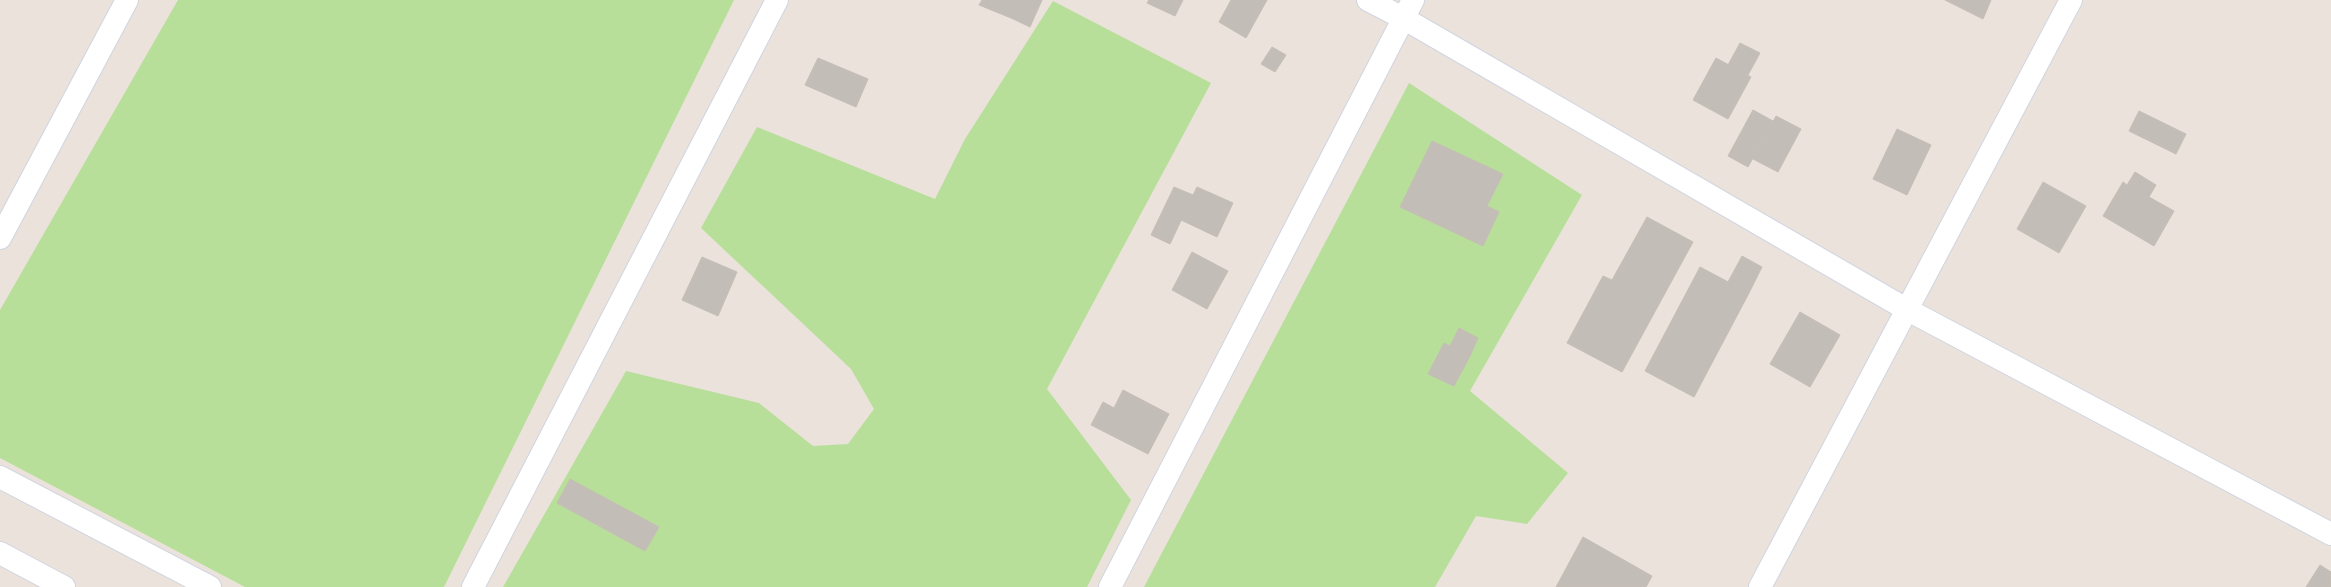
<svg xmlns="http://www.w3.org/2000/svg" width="2331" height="587" font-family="Rubik,sans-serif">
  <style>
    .green { fill: #b8df9a }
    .building { fill: #c3bdb7; stroke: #c5beb5 }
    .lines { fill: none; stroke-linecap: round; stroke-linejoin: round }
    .minor-casing { stroke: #d0d5e1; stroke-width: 24 }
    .minor { stroke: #fff; stroke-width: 22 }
  </style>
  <rect width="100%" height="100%" fill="#eae2db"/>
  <path class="green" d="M 178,0 L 734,0 L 444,587 L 245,587 L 0,458 L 0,310 Z
    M 1053,1 L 1211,83 L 1047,389 L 1131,500 L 1087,587 L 503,587 L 626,371 L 759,403 L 813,446 L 848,444 L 874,409 L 851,369 L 701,228 L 757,127 L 935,199 L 965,139 Z
    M 1409,83 L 1582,195 L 1470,391 L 1568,473 L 1527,524 L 1476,516 L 1435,587 L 1144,587 Z"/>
  <path class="building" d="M 982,0 L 1019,0 L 1011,18 L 979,5 Z
    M 1019,0 L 1042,0 L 1030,27 L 1011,18 Z
    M 1149,0 L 1183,0 L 1175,16 L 1147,3 Z
    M 1231,0 L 1267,0 L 1246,38 L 1219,22 Z
    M 1945,0 L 1991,0 L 1983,19 Z
    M 1740,43 L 1760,53 L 1748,75 L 1728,65 Z
    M 1272,47 L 1286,55 L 1275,72 L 1261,64 Z
    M 818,58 L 868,79 L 856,107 L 805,85 Z
    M 1716,58 L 1751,77 L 1728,119 L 1693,100 Z
    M 1753,110 L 1773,121 L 1748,167 L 1728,156 Z
    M 2139,111 L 2186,134 L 2176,154 L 2129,131 Z
    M 1776,116 L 1801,129 L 1778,172 L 1753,159 Z
    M 1897,129 L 1931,145 L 1907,195 L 1873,179 Z
    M 1432,141 L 1503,174 L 1487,206 L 1499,212 L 1483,246 L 1400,207 Z
    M 2135,172 L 2156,185 L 2149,197 L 2174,211 L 2154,246 L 2103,216 L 2123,182 L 2127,185 Z
    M 2043,182 L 2086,206 L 2059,253 L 2017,229 Z
    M 1174,187 L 1193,195 L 1170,244 L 1151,235 Z
    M 1197,187 L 1233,203 L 1217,237 L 1181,220 Z
    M 1647,217 L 1693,242 L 1622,372 L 1567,343 L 1603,276 L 1612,280 Z
    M 1192,252 L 1228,271 L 1207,309 L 1172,290 Z
    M 1742,256 L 1762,267 L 1749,293 L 1728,282 Z
    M 702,257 L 737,272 L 718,316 L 682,300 Z
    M 1700,267 L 1749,293 L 1694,397 L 1645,371 Z
    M 1800,312 L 1840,335 L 1810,387 L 1770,364 Z
    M 1459,328 L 1478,338 L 1470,356 L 1450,346 Z
    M 1444,343 L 1470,356 L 1454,386 L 1428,374 Z
    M 1123,390 L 1169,414 L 1148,454 L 1091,425 L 1103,402 L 1114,408 Z
    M 570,479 L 659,527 L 645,551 L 557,503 Z
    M 1583,537 L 1652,576 L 1646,587 L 1556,587 Z
    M 2320,565 L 2331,572 L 2331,587 L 2306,587 Z"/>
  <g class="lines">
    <g class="minor-casing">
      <path id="minor" d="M 1368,0 L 1403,18 L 1906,309 L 2331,534
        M 0,238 L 127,0
        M 0,477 L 210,587
        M 0,553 L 64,587
        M 473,587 L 777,0
        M 1110,587 L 1413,0
        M 1760,587 L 2071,0"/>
    </g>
    <use href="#minor" class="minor"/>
  </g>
</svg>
